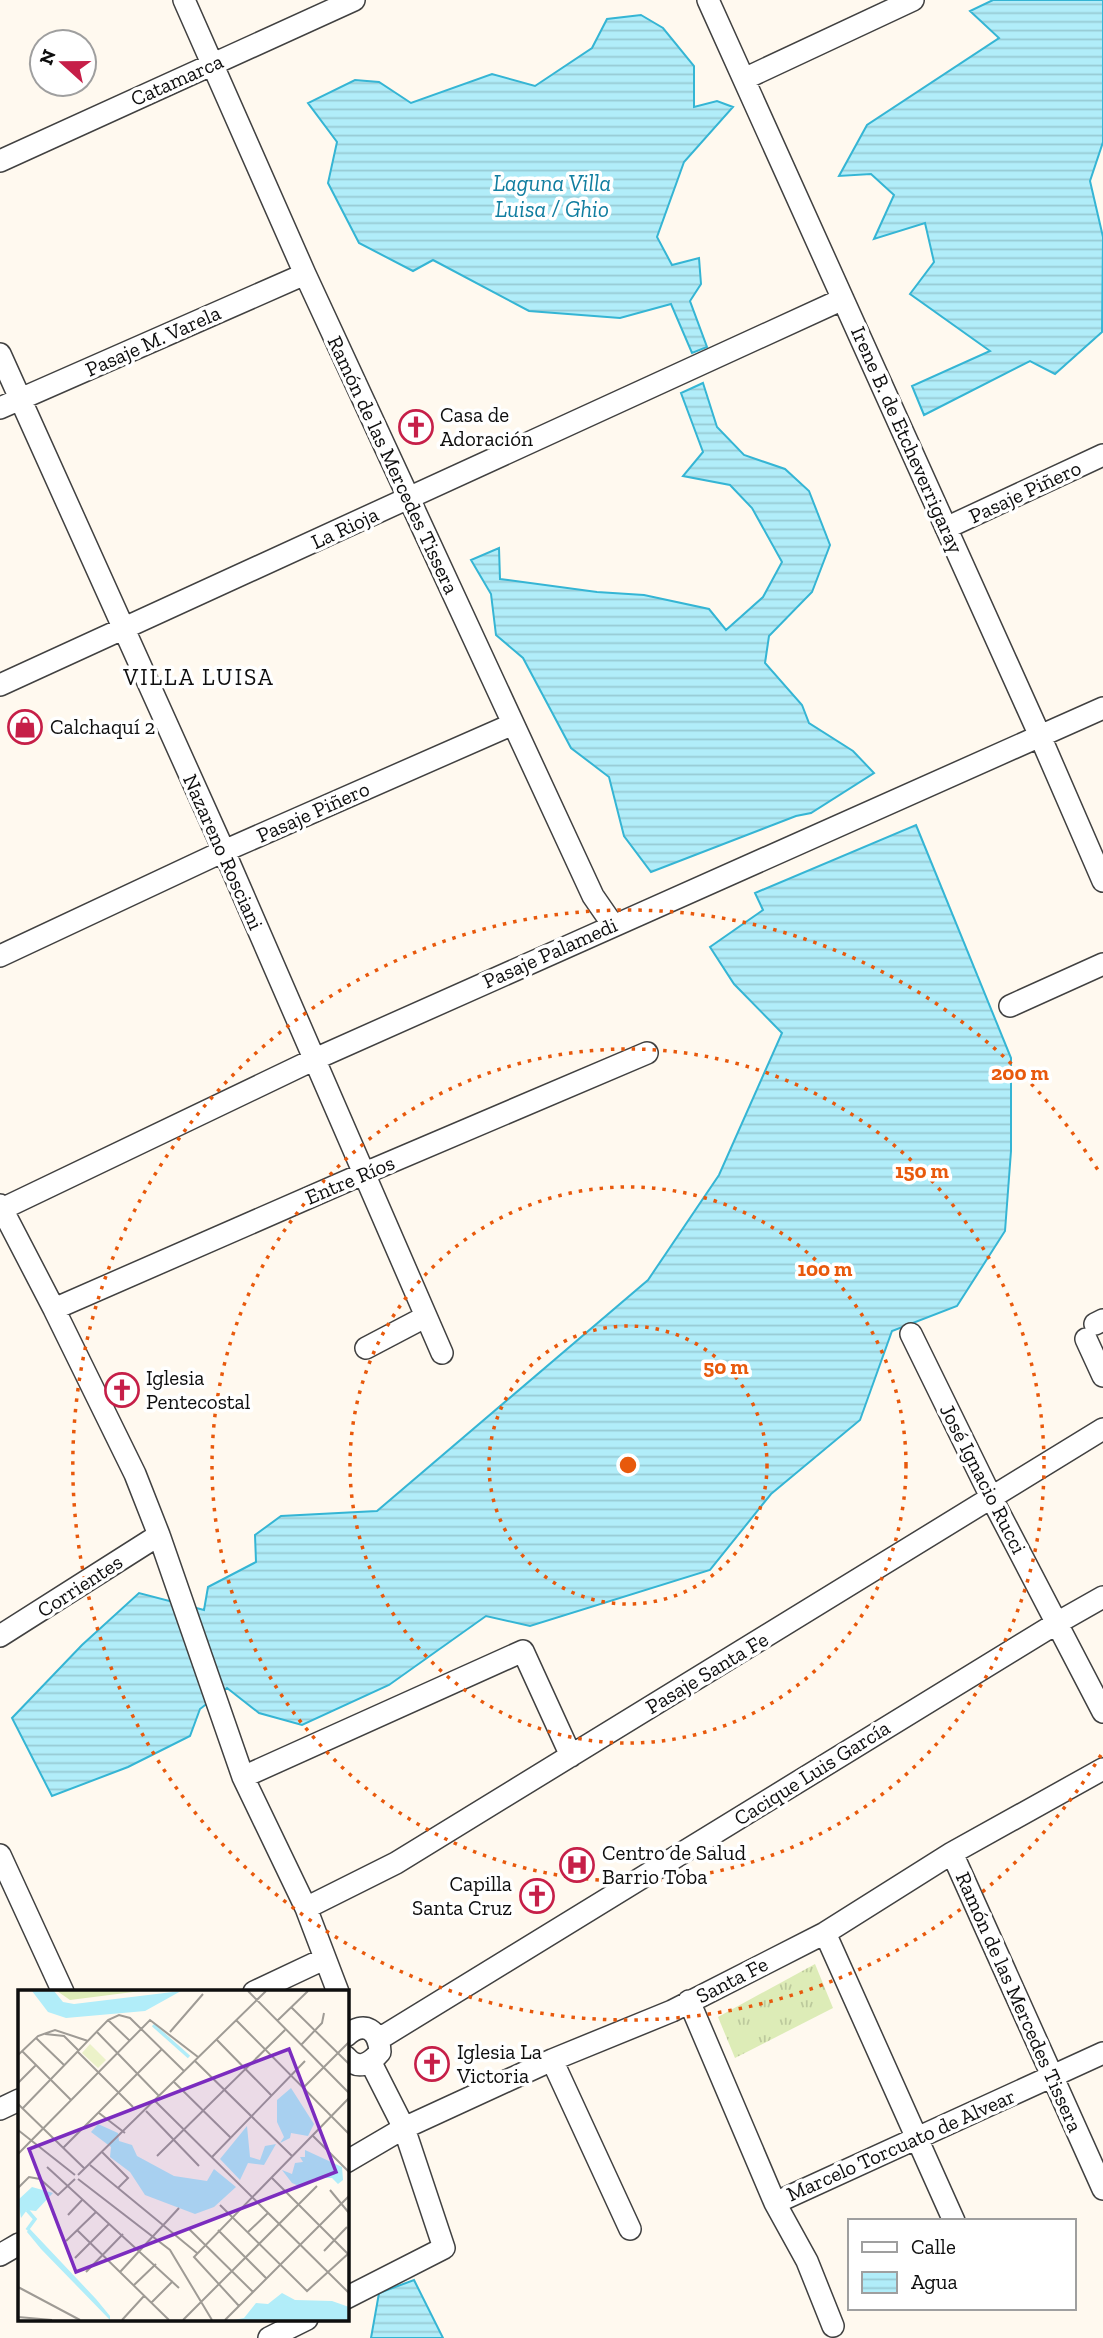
<svg xmlns="http://www.w3.org/2000/svg" width="1103" height="2338" font-family="'Zilla Slab',serif">
  <style>
    .park { fill: url(#park-tufts) }
    .water { fill: url(#water-rules); stroke: #35b5d4; stroke-width: 2 }
    .lines { fill: none; stroke-linecap: round; stroke-linejoin: round }
    .minor-casing { stroke: #414141; stroke-width: 24 }
    .minor { stroke: #fff; stroke-width: 21 }
    .ring { fill: none; stroke: #e8590c; stroke-width: 3.5; stroke-dasharray: 3.5 7 }
    .labels { text-anchor: middle; stroke-width: 7; stroke-linejoin: round; paint-order: stroke }
    .street-label { font-size: 21px; fill: #0e0e0e; stroke: #fff }
    .poi-label { font-size: 21px; fill: #0e0e0e; stroke: #fff; text-anchor: start }
    .water-label { font-size: 23px; font-style: italic; fill: #117ea0; stroke: #fff }
    .neighbourhood-label { font-size: 23px; letter-spacing: 2px; fill: #0e0e0e; stroke: #fff }
    .inset-river { fill: none; stroke: #b1edf9; stroke-width: 3.5 }
    .inset-road { fill: none; stroke: #9f9b95; stroke-width: 2 }
    .view { fill: #7b2cbf; fill-opacity: 0.15; stroke: #7b2cbf; stroke-width: 3.5 }
    .inset-edge { fill: none; stroke: #0e0e0e; stroke-width: 3.5 }
    .centre { fill: #e8590c; stroke: #fff; stroke-width: 3.5 }
    .ring-label { font-size: 21px; text-anchor: middle; font-weight: bold; fill: #e8590c; stroke: #fff; stroke-width: 7; stroke-linejoin: round; paint-order: stroke }
  </style>
  <defs>
    <pattern id="park-tufts" width="24" height="20" patternUnits="userSpaceOnUse" patternTransform="scale(1.75)"><rect width="24" height="20" fill="#ddecb7"/><path d="M3 7l-1-3M5 7V3M7 7l1-3M15 17l-1-3M17 17v-4M19 17l1-3" fill="none" stroke="#bcc99c"/></pattern>
    <pattern id="water-rules" width="6" height="5" patternUnits="userSpaceOnUse" patternTransform="scale(1.75)"><rect width="6" height="5" fill="#b1edf9"/><path d="M0 2.5h6" fill="none" stroke="#97cad4"/></pattern>
  </defs>
  <rect width="100%" height="100%" fill="#fff9ef"/>
  <path class="park" d="M 815,1964 L 833,2008 L 735,2058 L 718,2017 Z"/>
  <path class="water" d="M 993,0 L 1103,0 L 1103,142 L 1090,181 L 1103,237 L 1102,332 L 1055,374 L 1030,361 L 924,415 L 912,386 L 990,351 L 910,294 L 934,262 L 925,223 L 874,239 L 894,195 L 871,174 L 839,176 L 867,125 L 999,38 L 970,11 Z
    M 641,15 L 663,28 L 694,66 L 694,107 L 717,101 L 733,107 L 684,162 L 657,237 L 672,265 L 699,258 L 701,284 L 690,301 L 707,347 L 692,353 L 671,304 L 620,318 L 529,311 L 433,260 L 413,271 L 359,243 L 328,183 L 337,142 L 308,103 L 355,80 L 379,82 L 411,103 L 492,74 L 535,86 L 592,48 L 607,19 Z
    M 703,383 L 717,427 L 744,455 L 785,469 L 809,491 L 830,545 L 812,592 L 769,636 L 765,663 L 802,705 L 809,723 L 853,751 L 874,773 L 811,813 L 796,816 L 651,872 L 624,836 L 609,777 L 571,748 L 523,658 L 496,635 L 491,594 L 471,560 L 499,548 L 500,579 L 597,592 L 644,595 L 709,609 L 726,630 L 763,597 L 782,562 L 752,508 L 730,485 L 683,476 L 703,452 L 681,393 Z
    M 916,825 L 1011,1058 L 1011,1151 L 1005,1231 L 957,1306 L 892,1331 L 860,1420 L 771,1494 L 710,1570 L 530,1626 L 486,1616 L 389,1685 L 302,1725 L 259,1713 L 227,1688 L 200,1709 L 190,1736 L 128,1767 L 52,1796 L 12,1718 L 82,1645 L 139,1593 L 204,1610 L 208,1587 L 256,1562 L 255,1535 L 281,1516 L 377,1511 L 648,1280 L 719,1175 L 782,1033 L 734,984 L 710,947 L 763,910 L 755,893 Z
    M 414,2280 L 443,2338 L 371,2338 L 379,2293 Z"/>
  <g class="lines">
    <g class="minor-casing">
      <path id="minor" d="M 184,0 L 305,274 L 593,896 L 613,925
        M 708,0 L 1040,736 L 1103,881
        M 744,79 L 913,0
        M 0,161 L 354,0
        M 0,354 L 224,851 L 442,1353
        M 0,408 L 305,274
        M 946,528 L 1103,455
        M 0,685 L 843,299
        M 0,956 L 224,851 L 513,724
        M 1010,1006 L 1103,964
        M 0,1205 L 54,1309 L 135,1474 L 159,1535 L 243,1777 L 306,1908 L 338,1992
        M 2,1209 L 315,1059 L 1103,708
        M 54,1309 L 365,1173 L 647,1053
        M 1095,1324 L 1103,1320
        M 911,1334 L 992,1499 L 1103,1712
        M 1086,1339 L 1103,1376
        M 366,1348 L 425,1317
        M 0,1636 L 159,1535
        M 243,1777 L 523,1651 L 571,1756
        M 952,1853 L 1103,2189
        M 0,1855 L 63,1992
        M 306,1908 L 396,1863 L 1103,1429
        M 825,1933 L 954,2221
        M 254,1992 L 324,1959
        M 689,2001 L 775,2203 L 807,2261 L 833,2326
        M 346,2036 C 365,2019 379,2031 380,2052 C 370,2064 358,2071 346,2057
        M 379,2039 L 1057,1623 L 1103,1597
        M 552,2060 L 630,2229
        M 0,2109 L 19,2100
        M 346,2162 L 404,2128 L 552,2060 L 672,2011 L 825,1933 L 952,1853 L 1103,1769
        M 775,2203 L 1103,2053
        M 0,2255 L 19,2244
        M 346,2298 L 444,2248 L 404,2128 L 371,2063
        M 269,2338 L 307,2319"/>
    </g>
    <use href="#minor" class="minor"/>
  </g>
  <g class="ring">
    <circle cx="628" cy="1465" r="139"/>
    <circle cx="628" cy="1465" r="278"/>
    <circle cx="628" cy="1465" r="416"/>
    <path d="M1101 1755A555 555 0 1 1 1101 1175"/>
  </g>
  <defs>
    <g id="church-ring" transform="scale(1.75)"><circle r="9.5" fill="#fff" stroke="#c61f48" stroke-width="1.5"/><path d="M-1.2-6h2.4v3.5h3.3v2.4h-3.3V6h-2.4V-.1h-3.3v-2.4h3.3Z" fill="#c61f48"/></g>
    <g id="shop-ring" transform="scale(1.75)"><circle r="9.5" fill="#fff" stroke="#c61f48" stroke-width="1.5"/><path d="M-5-2.5h2.3a2.7 3.5 0 0 1 5.4 0H5L5.5 6h-11ZM-1.5-2.5h3a1.5 2.3 0 0 0-3 0Z" fill="#c61f48"/></g>
    <g id="hospital-ring" transform="scale(1.75)"><circle r="9.5" fill="#fff" stroke="#c61f48" stroke-width="1.5"/><path d="M-5-5h3v3.5h4V-5h3V5h-3V1.5h-4V5h-3Z" fill="#c61f48"/></g>
  </defs>
  <g fill-rule="evenodd">
    <use href="#church-ring" x="416" y="427"/>
    <use href="#shop-ring" x="25" y="727"/>
    <use href="#church-ring" x="122" y="1390"/>
    <use href="#hospital-ring" x="577" y="1865"/>
    <use href="#church-ring" x="537" y="1896"/>
    <use href="#church-ring" x="432" y="2064"/>
  </g>
  <g class="labels">
    <g class="street-label">
      <text transform="translate(177 80) rotate(-24)" y="7">Catamarca</text>
      <text transform="translate(153 341) rotate(-24)" y="7">Pasaje M. Varela</text>
      <text transform="translate(907 440) rotate(66)" y="7">Irene B. de Etcheverrigaray</text>
      <text transform="translate(393 465) rotate(65)" y="7">Ramón de las Mercedes Tissera</text>
      <text transform="translate(1025 492) rotate(-25)" y="7">Pasaje Piñero</text>
      <text transform="translate(345 528) rotate(-25)" y="7">La Rioja</text>
      <text transform="translate(313 812) rotate(-24)" y="7">Pasaje Piñero</text>
      <text transform="translate(223 852) rotate(66)" y="7">Nazareno Rosciani</text>
      <text transform="translate(550 953) rotate(-24)" y="7">Pasaje Palamedi</text>
      <text transform="translate(350 1180) rotate(-23)" y="7">Entre Ríos</text>
      <text transform="translate(983 1479) rotate(63)" y="7">José Ignacio Rucci</text>
      <text transform="translate(80 1586) rotate(-33)" y="7">Corrientes</text>
      <text transform="translate(707 1673) rotate(-31)" y="7">Pasaje Santa Fe</text>
      <text transform="translate(812 1773) rotate(-32)" y="7">Cacique Luis García</text>
      <text transform="translate(732 1980) rotate(-27)" y="7">Santa Fe</text>
      <text transform="translate(1019 2002) rotate(66)" y="7">Ramón de las Mercedes Tissera</text>
      <text transform="translate(901 2145) rotate(-24)" y="7">Marcelo Torcuato de Alvear</text>
    </g>
    <g class="poi-label">
      <text x="440" y="422">Casa de<tspan x="440" dy="24">Adoración</tspan></text>
      <text x="50" y="734">Calchaquí 2</text>
      <text x="146" y="1385">Iglesia<tspan x="146" dy="24">Pentecostal</tspan></text>
      <text x="602" y="1860">Centro de Salud<tspan x="602" dy="24">Barrio Toba</tspan></text>
      <text x="512" y="1891" text-anchor="end">Capilla<tspan x="512" dy="24">Santa Cruz</tspan></text>
      <text x="457" y="2059">Iglesia La<tspan x="457" dy="24">Victoria</tspan></text>
    </g>
    <g class="water-label">
      <text x="552" y="191">Laguna Villa<tspan x="552" dy="26">Luisa / Ghio</tspan></text>
    </g>
    <g class="neighbourhood-label">
      <text x="199" y="685">VILLA LUISA</text>
    </g>
  </g>
  <g transform="translate(18 1990)">
    <rect width="331" height="331" fill="#fff9ef"/>
    <path d="M 39,1 L 123,1 L 52,10 Z" fill="#ddecb7"/>
    <path d="M 72,54 L 88,70 L 80,78 L 64,63 Z" fill="#ecf2c9"/>
    <path d="M 14,1 L 36,1 L 45,12 L 56,14 L 163,1 L 127,21 L 48,28 L 30,22 ZM 273,98 L 296,134 L 290,146 L 273,143 L 272,148 L 262,153 L 266,147 L 259,132 L 259,110 ZM 80,134 L 100,143 L 101,151 L 114,155 L 119,166 L 156,186 L 189,191 L 196,179 L 218,197 L 196,217 L 177,224 L 127,205 L 112,182 L 92,167 L 93,157 L 73,142 ZM 229,136 L 232,167 L 242,170 L 247,156 L 258,154 L 246,175 L 230,173 L 222,190 L 202,169 ZM 287,160 L 324,177 L 325,190 L 320,194 L 314,188 L 297,188 L 281,196 L 274,193 L 264,180 L 274,184 L 277,173 L 285,172 L 282,167 L 287,167 ZM 14,197 L 35,203 L 18,221 L 9,220 L 3,228 L 0,210 ZM 11,238 L 78,309 L 92,326 L 92,330 L 23,259 L 9,242 ZM 264,303 L 277,310 L 314,311 L 331,317 L 331,330 L 216,330 L 226,328 L 238,313 L 250,314 Z" fill="#b1edf9"/>
    <path class="inset-river" d="M 135,35 L 171,67M 9,220 L 17,229 L 9,240"/>
    <path class="inset-road" d="M 230,1 L 331,103M 273,17 L 331,74M 90,30 L 112,51M 218,30 L 331,144M 259,31 L 290,1M 79,42 L 141,106M 152,42 L 185,4M 27,44 L 46,46 L 61,61M 18,48 L 46,75M 198,49 L 253,105M 283,55 L 304,33 L 306,23M 4,61 L 53,110M 60,62 L 115,117M 0,65 L 20,46 L 37,40 L 70,51M 177,71 L 274,166M 156,92 L 212,147M 0,93 L 18,75M 285,98 L 331,52M 137,111 L 331,303M 0,114 L 67,179M 5,118 L 90,30 L 101,25 L 112,28 L 166,81M 128,121 L 181,176M 81,123 L 107,143M 0,140 L 57,185M 294,145 L 331,182M 45,158 L 144,59M 84,162 L 110,188 L 100,198M 0,164 L 132,30 L 180,67M 139,166 L 267,40M 194,167 L 287,71M 72,175 L 179,263M 29,177 L 161,298M 60,185 L 248,1M 253,187 L 331,265M 60,189 L 152,260 L 194,330M 0,198 L 11,187 L 22,189 L 40,205 L 57,189M 312,200 L 331,223M 202,215 L 289,301 L 331,263M 50,225 L 65,209M 170,238 L 235,302M 59,240 L 151,330M 200,240 L 248,288M 230,242 L 250,223M 48,251 L 78,222M 306,261 L 329,237M 57,268 L 91,234M 68,282 L 105,244M 102,282 L 161,218M 116,295 L 138,274M 0,297 L 62,330M 133,313 L 155,291M 221,316 L 176,267 L 331,108M 0,327 L 34,330M 104,330 L 126,306M 165,330 L 299,196M 207,330 L 331,206"/>
    <path class="view" d="M 271,59 L 318,182 L 58,282 L 11,159 Z"/>
    <rect width="331" height="331" class="inset-edge"/>
  </g>
  <circle cx="628" cy="1465" r="10" class="centre"/>
  <g class="ring-label">
    <text x="1020" y="1080">200 m</text>
    <text x="922" y="1178">150 m</text>
    <text x="825" y="1276">100 m</text>
    <text x="726" y="1374">50 m</text>
  </g>
  <rect x="848" y="2219" width="228" height="91" fill="#ffffff" stroke="#9f9f9f" stroke-width="2"/>
  <rect x="862" y="2242" width="35" height="10" fill="#ffffff" stroke="#9f9f9f" stroke-width="2"/>
  <text x="911" y="2254" font-size="21" fill="#0e0e0e">Calle</text>
  <rect x="862" y="2272" width="35" height="21" fill="url(#water-rules)" stroke="#9f9f9f" stroke-width="2"/>
  <text x="911" y="2289" font-size="21" fill="#0e0e0e">Agua</text>
  <g transform="translate(63 63) rotate(291)"><circle r="33" fill="#ffffff" stroke="#9f9f9f" stroke-width="2"/>
  <path d="M0-5L12 26L0 18L-12 26Z" fill="#c61f48"/>
  <text y="-10" font-size="19" font-weight="bold" text-anchor="middle" fill="#0e0e0e">N</text>
  </g>
</svg>
